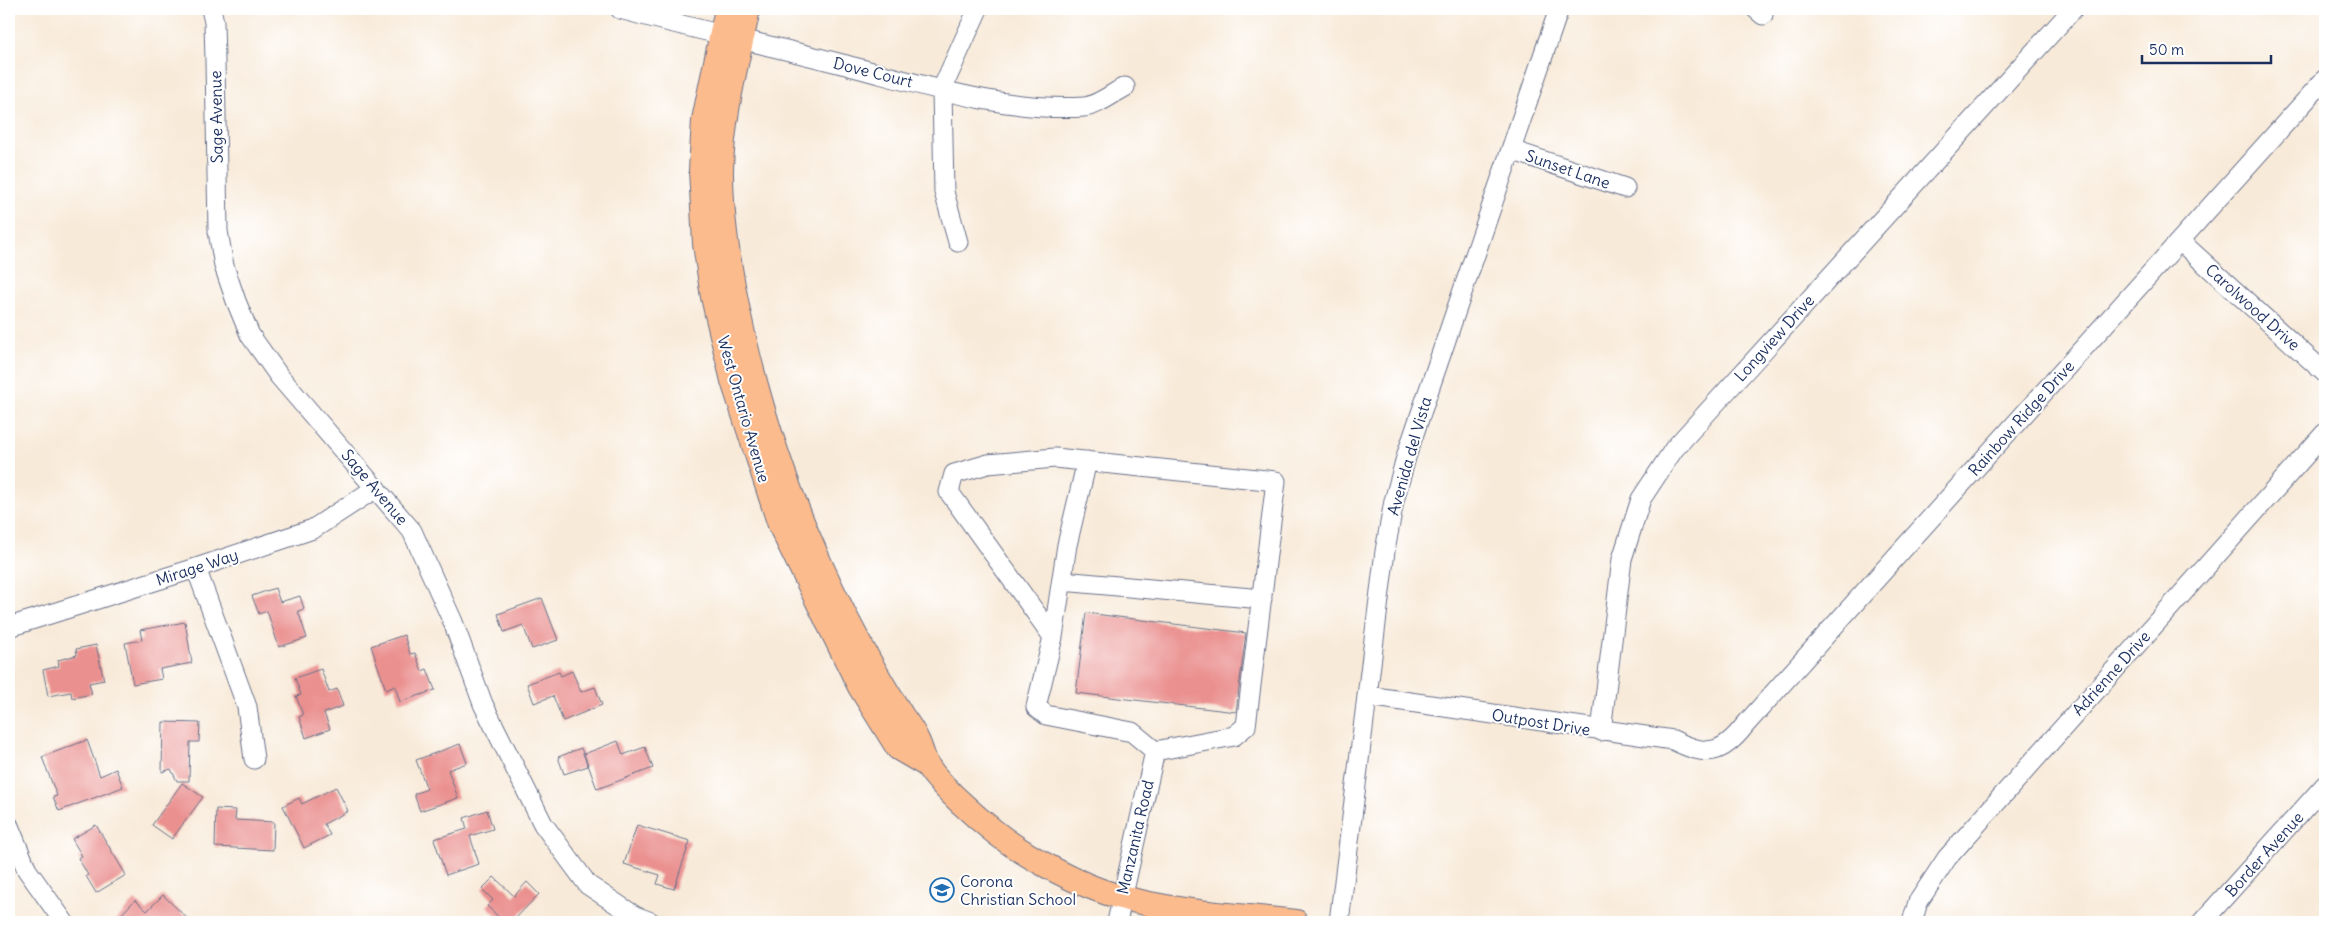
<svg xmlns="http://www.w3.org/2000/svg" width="2334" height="931" font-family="Delius,sans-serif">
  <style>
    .building { fill: #ea908f }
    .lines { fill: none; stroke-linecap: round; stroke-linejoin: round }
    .minor-casing { stroke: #687089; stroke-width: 21 }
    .major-casing { stroke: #687089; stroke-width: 26 }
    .minor { stroke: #fff; stroke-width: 19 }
    .major { stroke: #fbbb8d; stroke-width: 24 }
    .labels { text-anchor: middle; stroke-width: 4; stroke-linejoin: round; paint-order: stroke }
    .street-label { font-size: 16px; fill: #1b2f5e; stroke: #fff }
    .poi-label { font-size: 16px; fill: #1b2f5e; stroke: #fff; text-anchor: start }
  </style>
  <rect width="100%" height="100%" fill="#fff"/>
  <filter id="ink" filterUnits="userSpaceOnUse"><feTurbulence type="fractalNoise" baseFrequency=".02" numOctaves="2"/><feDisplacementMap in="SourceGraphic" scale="10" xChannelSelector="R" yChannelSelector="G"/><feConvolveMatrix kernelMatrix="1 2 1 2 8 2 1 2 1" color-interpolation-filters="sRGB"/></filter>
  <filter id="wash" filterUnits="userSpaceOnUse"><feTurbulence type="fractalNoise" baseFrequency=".0096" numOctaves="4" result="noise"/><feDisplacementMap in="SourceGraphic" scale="20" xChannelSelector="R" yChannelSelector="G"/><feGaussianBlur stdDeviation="1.12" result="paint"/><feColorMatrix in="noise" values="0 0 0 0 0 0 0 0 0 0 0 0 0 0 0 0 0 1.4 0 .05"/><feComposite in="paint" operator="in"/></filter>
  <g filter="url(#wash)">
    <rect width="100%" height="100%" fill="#f8ead9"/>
    <g id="blocks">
      <path class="building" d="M 275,588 L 280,602 L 300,596 L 304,609 L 298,611 L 307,638 L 279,647 L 267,611 L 259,614 L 252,596 Z
        M 542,598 L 558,640 L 532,649 L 523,625 L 504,632 L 498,614 Z
        M 1086,613 L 1246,633 L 1236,712 L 1076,693 Z
        M 185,622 L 192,663 L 160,669 L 162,679 L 133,684 L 125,643 L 142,640 L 140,630 Z
        M 404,635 L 410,654 L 415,653 L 422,671 L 427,669 L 435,690 L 400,702 L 395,686 L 386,690 L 371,646 Z
        M 96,645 L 104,680 L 89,683 L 92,694 L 72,698 L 71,692 L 48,696 L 43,670 L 59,666 L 58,660 L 77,655 L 76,649 Z
        M 321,669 L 329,692 L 337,689 L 343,706 L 324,713 L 330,729 L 306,738 L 299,717 L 303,715 L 296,696 L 301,695 L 295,678 Z
        M 572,671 L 581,692 L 595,687 L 602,705 L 563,721 L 553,696 L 534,703 L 527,684 L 559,672 L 561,676 Z
        M 163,722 L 200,723 L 199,742 L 190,742 L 189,781 L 177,781 L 171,769 L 162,772 Z
        M 87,740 L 100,776 L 116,769 L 123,787 L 59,811 L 53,797 L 57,796 L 42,757 Z
        M 618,741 L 623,755 L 645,747 L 653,768 L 597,789 L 584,754 Z
        M 460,744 L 467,763 L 448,770 L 458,798 L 420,811 L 414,794 L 427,789 L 416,760 Z
        M 581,748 L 588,766 L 564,774 L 558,757 Z
        M 182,783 L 203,797 L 172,839 L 152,825 Z
        M 336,787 L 348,811 L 324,824 L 330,835 L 304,848 L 283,806 L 299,798 L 302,804 Z
        M 216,809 L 236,810 L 235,820 L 274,822 L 273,850 L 215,847 Z
        M 487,810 L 493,829 L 470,836 L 479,864 L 446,875 L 434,839 L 467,829 L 464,818 Z
        M 96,825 L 126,875 L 96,893 L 86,876 L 88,875 L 78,858 L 82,856 L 72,839 Z
        M 637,825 L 690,841 L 674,889 L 657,884 L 660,875 L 624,864 Z
        M 494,877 L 514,896 L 527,882 L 539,894 L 512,922 L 504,922 L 487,906 L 493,900 L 482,889 Z
        M 163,895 L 191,922 L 114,922 L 135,900 L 147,911 Z"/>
    </g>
  </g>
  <g filter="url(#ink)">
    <use href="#blocks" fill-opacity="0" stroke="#687089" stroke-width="1"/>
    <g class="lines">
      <g class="minor-casing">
        <path id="minor" d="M 211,9 L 214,22 L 215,61 L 218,231 L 224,266 L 236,301 L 250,335 L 279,376 L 412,531 L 453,622 L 483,704 L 543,824 L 588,885 L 635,916 L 651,922
          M 620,9 C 692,29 765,44 838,63 C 917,83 1001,112 1084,107 C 1097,106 1113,93 1125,87
          M 1756,9 L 1763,15
          M 1511,150 L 1625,188
          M 2180,241 L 2325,373
          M 958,242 L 944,192 L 942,89 L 978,9
          M 1055,458 L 1276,481 L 1246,726 L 1234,736 L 1155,751 L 1132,732 L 1046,715 L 1036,707 L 1053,637 L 949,492 L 954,474 L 988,464 Z
          M 196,568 L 247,707 L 254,759
          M 1062,581 L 1262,599
          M 9,627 L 196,568 L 313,529 L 376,488
          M 1053,637 L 1067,545 L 1087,461
          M 1368,696 L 1673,740 C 1707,757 1722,755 1745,725 L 2325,79
          M 1601,731 L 1622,559 L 1641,499 L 1674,449 L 2073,9
          M 9,826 L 27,870 L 64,922
          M 1117,922 L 1155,751
          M 1339,922 L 1385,551 L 1394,501 L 1407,454 L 1559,9
          M 1912,922 L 1918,902 L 1947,858 L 2325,433
          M 2202,922 L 2325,785"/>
      </g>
      <g class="major-casing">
        <path id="major" d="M 727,9 L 704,120 L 701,170 L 705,244 L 713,297 L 733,381 L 780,525 L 860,687 L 898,748 L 927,765
          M 748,9 C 737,62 722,116 721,171 C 721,226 731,281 743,334 C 774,469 828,599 902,716 C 908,724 914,733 918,742 C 921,749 923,758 927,765 C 940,786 977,818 996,833 C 1028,858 1082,887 1121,897 C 1176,913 1239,915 1296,922"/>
      </g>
      <use href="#minor" class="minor"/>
      <use href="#major" class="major"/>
    </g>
  </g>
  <defs>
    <g id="school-ring" transform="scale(1.25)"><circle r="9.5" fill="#fff" stroke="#1f6fb2" stroke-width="1.5"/><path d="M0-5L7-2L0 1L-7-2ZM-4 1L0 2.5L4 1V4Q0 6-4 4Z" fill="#1f6fb2"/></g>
  </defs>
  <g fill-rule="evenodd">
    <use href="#school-ring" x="942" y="890"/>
  </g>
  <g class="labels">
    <g class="street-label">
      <text transform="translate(873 72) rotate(14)" y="6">Dove Court</text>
      <text transform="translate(216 117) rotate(-91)" y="6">Sage Avenue</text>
      <text transform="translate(1568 169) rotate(19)" y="6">Sunset Lane</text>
      <text transform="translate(2253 307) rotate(42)" y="6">Carolwood Drive</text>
      <text transform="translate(1774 338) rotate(-48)" y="6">Longview Drive</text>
      <text transform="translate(744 409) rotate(74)" y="6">West Ontario Avenue</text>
      <text transform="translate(2021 418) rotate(-48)" y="6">Rainbow Ridge Drive</text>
      <text transform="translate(1409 456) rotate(-74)" y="6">Avenida del Vista</text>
      <text transform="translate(375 487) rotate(50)" y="6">Sage Avenue</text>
      <text transform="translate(197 567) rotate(-18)" y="6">Mirage Way</text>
      <text transform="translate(2111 673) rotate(-48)" y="6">Adrienne Drive</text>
      <text transform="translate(1541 722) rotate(9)" y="6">Outpost Drive</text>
      <text transform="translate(1135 837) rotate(-77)" y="6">Manzanita Road</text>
      <text transform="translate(2264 854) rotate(-48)" y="6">Border Avenue</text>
    </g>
    <g class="poi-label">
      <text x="960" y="887">Corona<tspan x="960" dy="18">Christian School</tspan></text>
    </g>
  </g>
  <rect width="2334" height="931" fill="none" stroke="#fff" stroke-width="30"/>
  <path d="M2142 55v8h129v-8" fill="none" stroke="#1b2f5e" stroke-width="2.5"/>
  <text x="2149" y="55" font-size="15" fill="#1b2f5e" stroke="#ffffff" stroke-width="4" paint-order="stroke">50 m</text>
</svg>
